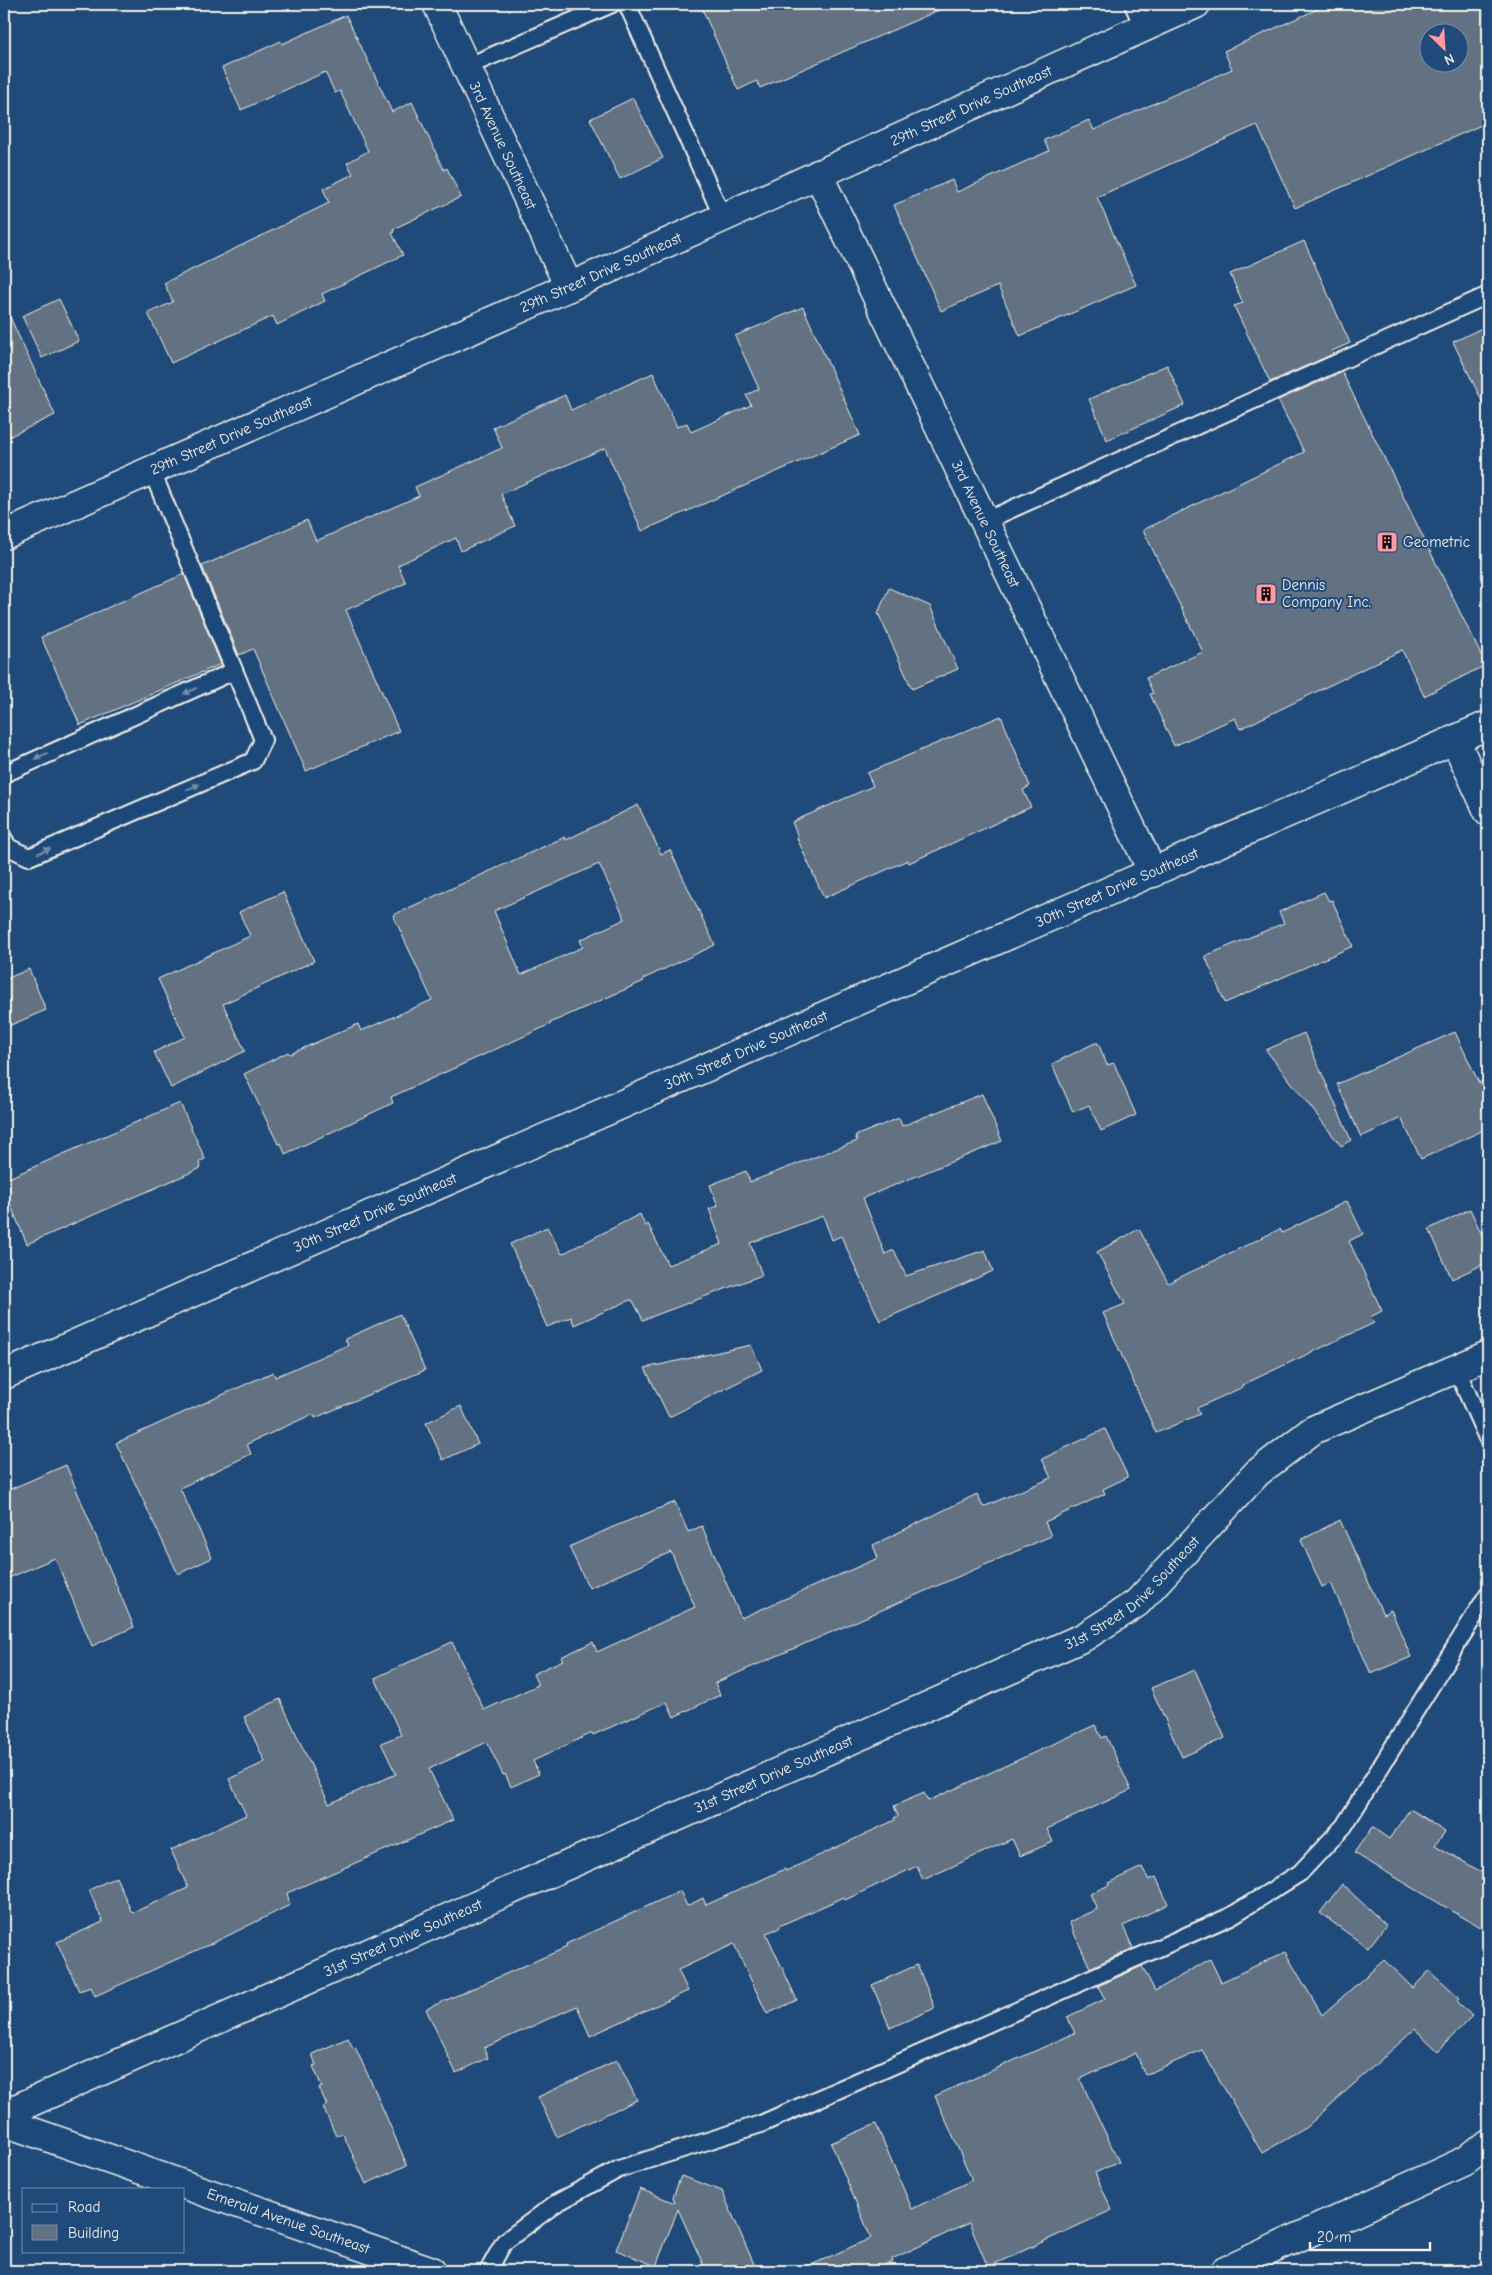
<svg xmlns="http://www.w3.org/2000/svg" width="1492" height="2275" font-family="'Comic Neue',sans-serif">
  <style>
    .building { fill: #637282; stroke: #f4f1e8; fill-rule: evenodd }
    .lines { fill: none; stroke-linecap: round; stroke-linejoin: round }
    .lane-casing { stroke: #f4f1e8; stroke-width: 20 }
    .street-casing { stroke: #f4f1e8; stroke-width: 31 }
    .secondary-casing { stroke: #f4f1e8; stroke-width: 31 }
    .lane { stroke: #1f4a7a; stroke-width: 16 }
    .street { stroke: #1f4a7a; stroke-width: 28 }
    .secondary { stroke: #1f4a7a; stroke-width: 28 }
    .oneway { fill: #748da6 }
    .labels { text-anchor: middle; stroke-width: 4; stroke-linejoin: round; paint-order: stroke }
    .street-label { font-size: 15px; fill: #f4f1e8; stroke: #1f4a7a }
    .poi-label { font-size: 15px; fill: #f4f1e8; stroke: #1f4a7a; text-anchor: start }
  </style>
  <rect width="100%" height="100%" fill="#1f4a7a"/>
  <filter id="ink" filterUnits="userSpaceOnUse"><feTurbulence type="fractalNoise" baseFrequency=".02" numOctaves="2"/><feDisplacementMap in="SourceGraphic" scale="10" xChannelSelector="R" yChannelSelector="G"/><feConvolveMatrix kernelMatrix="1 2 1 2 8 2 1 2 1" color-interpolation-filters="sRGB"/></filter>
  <g filter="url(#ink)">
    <path class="building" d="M 700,4 L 953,4 L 760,88 L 757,81 L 738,90 Z
      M 1329,4 L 1488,4 L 1488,122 L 1295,208 L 1257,125 L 1097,197 L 1136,285 L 1020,336 L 998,286 L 941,311 L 894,205 L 952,180 L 957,192 L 1049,151 L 1044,140 L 1089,120 L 1094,130 L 1232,69 L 1224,51 ZM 1430,32 L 1460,32 L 1460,62 L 1430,62 Z
      M 346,15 L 392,112 L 412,102 L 444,170 L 447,168 L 461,197 L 393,229 L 394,232 L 392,233 L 403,255 L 322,294 L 325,301 L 277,325 L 273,316 L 171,363 L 148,313 L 173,302 L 164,283 L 329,203 L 323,189 L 353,174 L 347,163 L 368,151 L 340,91 L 335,93 L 325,72 L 241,110 L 222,68 L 281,41 L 282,44 Z
      M 633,98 L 663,158 L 620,179 L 590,119 Z
      M 1304,241 L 1350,343 L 1332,351 L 1333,354 L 1270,382 L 1234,306 L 1243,303 L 1230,274 Z
      M 59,299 L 79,341 L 42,358 L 22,316 Z
      M 4,304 L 55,415 L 4,439 Z
      M 803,307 L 860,435 L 642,531 L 605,448 L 501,494 L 515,526 L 461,551 L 456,538 L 398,565 L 406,583 L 346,610 L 399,731 L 306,771 L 253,649 L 239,655 L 202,566 L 307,520 L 316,541 L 419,496 L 415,487 L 502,448 L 493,427 L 565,395 L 571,410 L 653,373 L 677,427 L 687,423 L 691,432 L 751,405 L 746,395 L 759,389 L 735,336 Z
      M 1488,325 L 1488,413 L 1453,342 Z
      M 1167,365 L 1185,405 L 1107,440 L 1089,399 Z
      M 1342,372 L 1486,665 L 1424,696 L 1402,650 L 1240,729 L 1235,718 L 1174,746 L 1150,694 L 1153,693 L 1146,678 L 1203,652 L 1143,530 L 1304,452 L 1278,400 Z
      M 184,574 L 221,664 L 80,725 L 41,637 Z
      M 889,588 L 930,606 L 958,669 L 912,689 L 878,613 Z
      M 1001,716 L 1030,786 L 1023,790 L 1031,807 L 909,863 L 908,860 L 824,898 L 797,838 L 798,837 L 792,822 L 873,786 L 867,773 Z
      M 638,805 L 661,854 L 670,850 L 715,945 L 643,979 L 644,981 L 550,1023 L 551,1024 L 391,1097 L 393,1103 L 285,1154 L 281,1143 L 278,1144 L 244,1074 L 288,1052 L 290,1054 L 358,1024 L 361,1031 L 432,1000 L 393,915 L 565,837 L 566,840 ZM 599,864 L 625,919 L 580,940 L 583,947 L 521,975 L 494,911 Z
      M 283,892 L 314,961 L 223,1004 L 245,1051 L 171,1088 L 154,1052 L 185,1037 L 158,979 L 250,936 L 239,912 Z
      M 1324,892 L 1329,901 L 1332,900 L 1353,946 L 1225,1003 L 1205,956 L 1284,923 L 1279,912 Z
      M 29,969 L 46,1010 L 4,1028 L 4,980 Z
      M 1455,1032 L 1479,1083 L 1488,1078 L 1488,1128 L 1421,1159 L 1401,1118 L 1361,1137 L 1337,1084 Z
      M 1304,1033 L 1351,1140 L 1341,1146 L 1266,1050 Z
      M 1095,1043 L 1098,1043 L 1107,1065 L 1114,1063 L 1136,1115 L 1101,1131 L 1089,1105 L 1073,1112 L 1052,1064 Z
      M 982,1094 L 1002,1141 L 863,1198 L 885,1254 L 894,1250 L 906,1276 L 985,1250 L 993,1271 L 880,1321 L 841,1236 L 832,1240 L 823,1216 L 750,1243 L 762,1275 L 643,1320 L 633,1301 L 630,1300 L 574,1325 L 571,1317 L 547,1327 L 510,1244 L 547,1227 L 562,1254 L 640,1214 L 645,1226 L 648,1224 L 668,1265 L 722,1244 L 709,1209 L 718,1206 L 710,1185 L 746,1171 L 750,1182 L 857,1141 L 855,1136 L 899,1118 L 902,1126 Z
      M 180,1103 L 205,1159 L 199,1162 L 201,1168 L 27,1244 L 4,1190 L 4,1180 Z
      M 1347,1201 L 1363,1234 L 1349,1241 L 1382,1311 L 1370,1317 L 1374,1323 L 1242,1385 L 1243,1387 L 1197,1408 L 1200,1414 L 1156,1433 L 1103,1313 L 1125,1304 L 1097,1252 L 1139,1229 L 1168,1283 L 1280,1229 L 1282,1233 Z
      M 1470,1209 L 1488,1248 L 1488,1262 L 1452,1279 L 1429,1229 Z
      M 400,1314 L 425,1370 L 315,1418 L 313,1414 L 247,1444 L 251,1454 L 180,1488 L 212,1558 L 178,1574 L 116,1443 L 273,1372 L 275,1377 L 348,1345 L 345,1339 Z
      M 751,1345 L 762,1370 L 669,1417 L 645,1368 Z
      M 461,1406 L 478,1444 L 443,1460 L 426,1423 Z
      M 1105,1429 L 1128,1477 L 1103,1489 L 1105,1494 L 1045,1522 L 1051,1536 L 715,1683 L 720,1695 L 674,1717 L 667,1702 L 593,1735 L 592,1733 L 533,1761 L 539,1774 L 511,1787 L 505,1774 L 503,1775 L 487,1742 L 429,1769 L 453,1820 L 287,1893 L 290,1905 L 215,1942 L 95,1996 L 91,1987 L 79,1991 L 57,1942 L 103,1922 L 89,1890 L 116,1877 L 132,1913 L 188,1888 L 171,1850 L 246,1815 L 229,1779 L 265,1762 L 244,1717 L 280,1699 L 329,1804 L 396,1774 L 381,1743 L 401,1735 L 375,1678 L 452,1642 L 484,1710 L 538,1685 L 533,1674 L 563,1660 L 561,1657 L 593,1642 L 597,1652 L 695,1607 L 671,1552 L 589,1588 L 569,1547 L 613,1527 L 675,1502 L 688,1532 L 702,1526 L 741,1618 L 878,1558 L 873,1545 L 977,1494 L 983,1507 L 1051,1478 L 1042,1459 Z
      M 66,1465 L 134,1627 L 92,1646 L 55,1558 L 4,1580 L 4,1492 Z
      M 1340,1520 L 1383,1614 L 1391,1610 L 1411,1657 L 1371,1674 L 1331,1583 L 1322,1587 L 1301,1540 Z
      M 1195,1670 L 1225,1738 L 1182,1757 L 1151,1688 Z
      M 1095,1725 L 1102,1738 L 1106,1736 L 1131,1790 L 1047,1829 L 1053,1842 L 1020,1856 L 1012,1839 L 923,1880 L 917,1866 L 845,1900 L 844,1897 L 779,1926 L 780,1928 L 766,1933 L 797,2000 L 767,2014 L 734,1944 L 678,1970 L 688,1991 L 590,2036 L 577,2006 L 484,2048 L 488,2058 L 456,2073 L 426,2009 L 567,1947 L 566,1944 L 680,1891 L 687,1906 L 703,1898 L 706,1905 L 785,1869 L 786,1871 L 895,1820 L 894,1818 L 898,1816 L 894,1806 L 924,1793 L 928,1801 Z
      M 1410,1809 L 1445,1832 L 1435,1845 L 1488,1876 L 1488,1932 L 1354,1853 L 1372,1827 L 1389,1839 Z
      M 1142,1867 L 1149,1880 L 1156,1877 L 1168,1904 L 1123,1926 L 1133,1948 L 1090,1968 L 1069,1922 L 1097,1909 L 1090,1894 L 1109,1885 L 1108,1883 Z
      M 1342,1884 L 1386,1925 L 1368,1948 L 1320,1913 Z
      M 1285,1952 L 1322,2015 L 1384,1960 L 1413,1988 L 1429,1971 L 1459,1998 L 1457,2001 L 1472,2016 L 1438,2051 L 1415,2029 L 1304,2129 L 1262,2153 L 1202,2050 L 1145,2075 L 1136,2053 L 1080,2079 L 1119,2162 L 1095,2173 L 1112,2210 L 988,2267 L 969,2223 L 892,2259 L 893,2262 L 867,2271 L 798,2271 L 871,2238 L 831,2143 L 876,2124 L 912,2209 L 972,2180 L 935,2096 L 1075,2033 L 1067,2017 L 1105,1999 L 1098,1986 L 1142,1966 L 1155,1991 L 1210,1959 L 1221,1982 Z
      M 917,1965 L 935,2008 L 890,2028 L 872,1985 Z
      M 348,2038 L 353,2048 L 355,2047 L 374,2088 L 407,2165 L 366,2184 L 343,2134 L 336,2136 L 323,2107 L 327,2105 L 319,2088 L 322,2087 L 313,2066 L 316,2065 L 312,2054 Z
      M 617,2060 L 637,2100 L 557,2137 L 538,2097 Z
      M 681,2176 L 722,2191 L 757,2271 L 706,2271 L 678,2209 L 656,2266 L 616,2250 L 640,2189 L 675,2203 L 673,2197 Z"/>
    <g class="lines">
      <g class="lane-casing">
        <path id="lane" d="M 627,4 L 723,218
          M 1133,4 L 1143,27
          M 466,67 L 612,4
          M 985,521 L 1488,295
          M 4,774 L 234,671
          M 4,839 L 8,847 L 29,857 L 253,761 L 263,740 L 151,469
          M 1456,1368 L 1488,1440
          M 488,2271 L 504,2242 L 555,2204 L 619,2169 L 761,2124 L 1231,1916 L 1300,1873 L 1344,1826 L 1488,1594"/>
      </g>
      <g class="street-casing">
        <g id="street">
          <path id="s1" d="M 437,4 L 569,287"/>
          <path id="s2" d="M 818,174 L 1153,873"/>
          <path d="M 1455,740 L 1488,811"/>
          <path id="s3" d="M 4,1375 L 1488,725"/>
          <path id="s4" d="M 4,2114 L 1084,1637 L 1137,1603 L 1257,1473 L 1313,1430 L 1488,1355"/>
          <path id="s5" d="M 4,2122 L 432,2271"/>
          <path d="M 1225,2271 L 1467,2160 L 1488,2143"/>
        </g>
      </g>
      <g class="secondary-casing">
        <g id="secondary">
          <path id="s6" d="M 4,535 L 569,287 L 1196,4"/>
        </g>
      </g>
      <use href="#lane" class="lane"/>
      <use href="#street" class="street"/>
      <use href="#secondary" class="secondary"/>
    </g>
    <defs><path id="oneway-solid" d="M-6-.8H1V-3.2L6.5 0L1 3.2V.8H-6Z" transform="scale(1.25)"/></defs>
    <g class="oneway">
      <use href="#oneway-solid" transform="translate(190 691) rotate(156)"/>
      <use href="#oneway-solid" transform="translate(41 756) rotate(156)"/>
      <use href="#oneway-solid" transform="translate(193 787) rotate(-23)"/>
      <use href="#oneway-solid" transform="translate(44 851) rotate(-23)"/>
    </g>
  </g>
  <defs>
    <g id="building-square" transform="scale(1.125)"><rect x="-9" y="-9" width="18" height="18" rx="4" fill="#ff9aa2" stroke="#1f4a7a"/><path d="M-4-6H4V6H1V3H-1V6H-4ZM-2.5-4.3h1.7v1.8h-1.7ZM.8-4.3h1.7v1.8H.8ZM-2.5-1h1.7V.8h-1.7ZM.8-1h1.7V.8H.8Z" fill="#111"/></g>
  </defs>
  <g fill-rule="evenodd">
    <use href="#building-square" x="1387" y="542"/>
    <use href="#building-square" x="1266" y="594"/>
  </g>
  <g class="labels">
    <g class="street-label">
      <text dy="5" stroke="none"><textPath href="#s6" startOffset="1058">29th Street Drive Southeast</textPath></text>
      <text dy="5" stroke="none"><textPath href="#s1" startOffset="156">3rd Avenue Southeast</textPath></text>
      <text dy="5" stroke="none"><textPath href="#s6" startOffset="652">29th Street Drive Southeast</textPath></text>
      <text dy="5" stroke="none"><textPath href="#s6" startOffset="248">29th Street Drive Southeast</textPath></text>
      <text dy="5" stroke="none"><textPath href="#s2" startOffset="388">3rd Avenue Southeast</textPath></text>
      <text dy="5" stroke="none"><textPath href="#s3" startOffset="1215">30th Street Drive Southeast</textPath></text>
      <text dy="5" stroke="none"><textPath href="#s3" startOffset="810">30th Street Drive Southeast</textPath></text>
      <text dy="5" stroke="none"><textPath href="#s3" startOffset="405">30th Street Drive Southeast</textPath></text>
      <text dy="5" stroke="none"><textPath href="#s4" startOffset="1246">31st Street Drive Southeast</textPath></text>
      <text dy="5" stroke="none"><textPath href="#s4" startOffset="841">31st Street Drive Southeast</textPath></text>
      <text dy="5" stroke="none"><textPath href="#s4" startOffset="436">31st Street Drive Southeast</textPath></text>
      <text dy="5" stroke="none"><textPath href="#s5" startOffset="301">Emerald Avenue Southeast</textPath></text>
    </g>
    <g class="poi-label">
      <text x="1403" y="547">Geometric</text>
      <text x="1282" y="590">Dennis<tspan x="1282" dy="17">Company Inc.</tspan></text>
    </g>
  </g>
  <rect width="1492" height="2275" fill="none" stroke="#1f4a7a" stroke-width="20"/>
  <rect x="10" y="10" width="1472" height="2255" fill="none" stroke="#f4f1e8" stroke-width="2" filter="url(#ink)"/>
  <rect x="22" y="2188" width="162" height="65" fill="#1f4a7a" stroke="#748da6"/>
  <rect x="32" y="2204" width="25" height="8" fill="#1f4a7a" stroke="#748da6"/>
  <text x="68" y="2212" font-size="15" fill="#f4f1e8">Road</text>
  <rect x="32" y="2225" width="25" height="15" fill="#637282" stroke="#748da6"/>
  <text x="68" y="2238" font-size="15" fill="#f4f1e8">Building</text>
  <g transform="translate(1444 48) rotate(155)"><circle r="24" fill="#1f4a7a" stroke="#748da6"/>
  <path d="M0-4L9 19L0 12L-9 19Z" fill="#ff9aa2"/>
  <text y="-8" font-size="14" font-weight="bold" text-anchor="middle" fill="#f4f1e8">N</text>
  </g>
  <path d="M1310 2242v8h120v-8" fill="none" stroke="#f4f1e8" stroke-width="2.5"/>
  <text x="1317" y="2242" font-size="15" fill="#f4f1e8" stroke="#1f4a7a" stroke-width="4" paint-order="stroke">20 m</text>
</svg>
